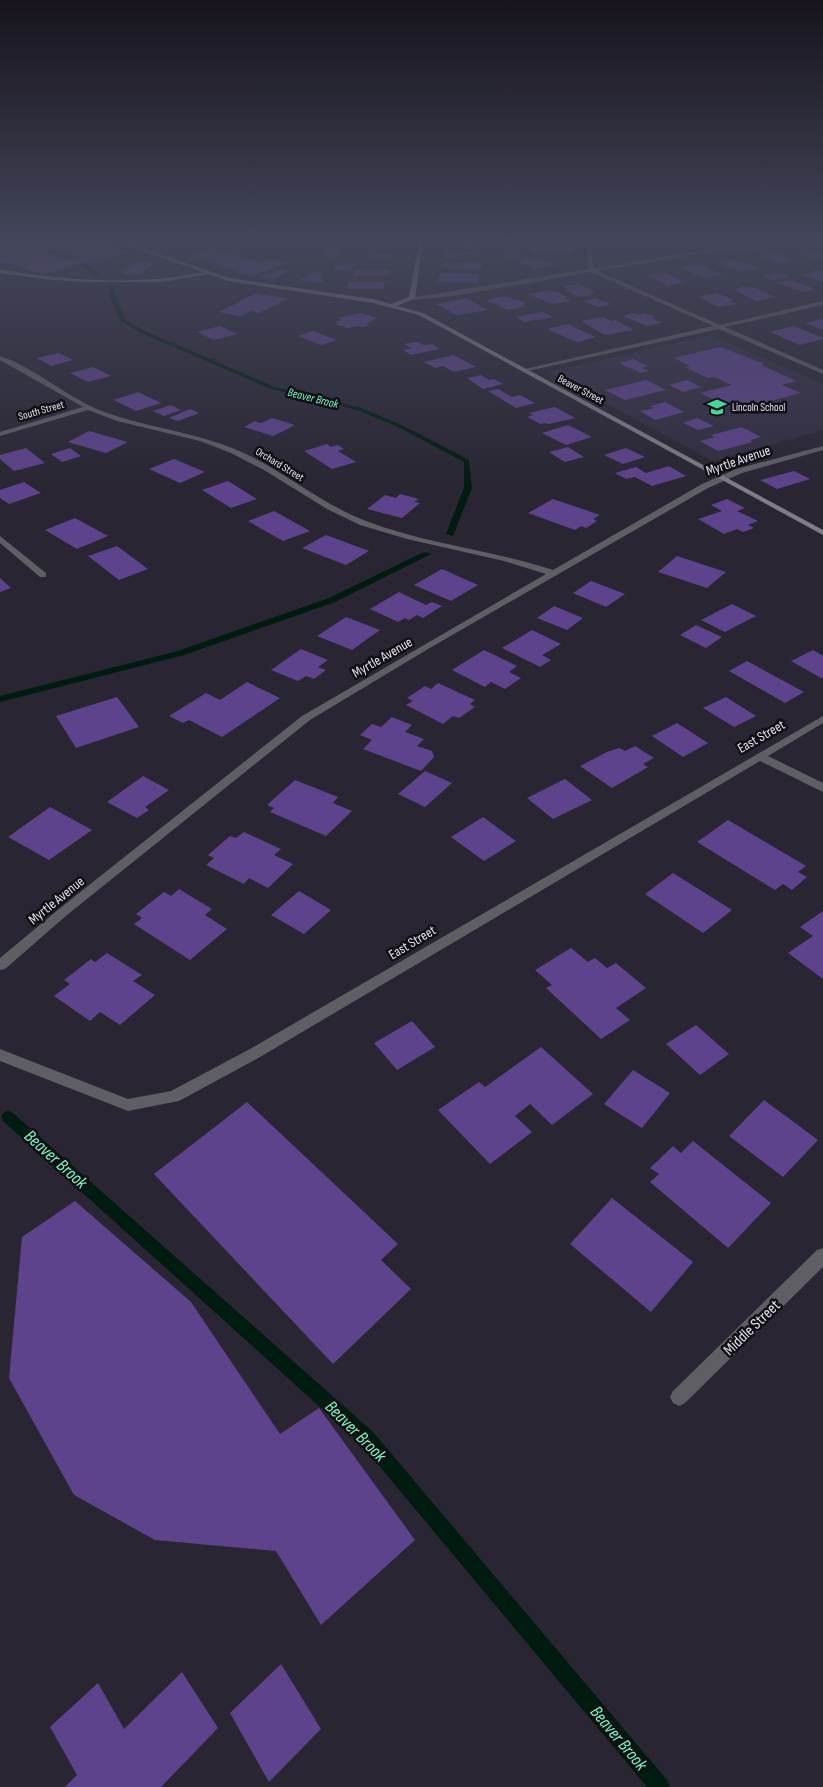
<svg xmlns="http://www.w3.org/2000/svg" width="823" height="1787" font-family="'Sofia Sans Condensed',sans-serif">
  <style>
    .built { fill: #332d40 }
    .lines { fill: none; stroke-linecap: round; stroke-linejoin: round }
    .stream { fill: #001b0f; fill-rule: evenodd }
    .building { fill: #5d438c; fill-rule: evenodd }
    .street { fill: #605e65; fill-rule: evenodd }
    .secondary { fill: #807d88; fill-rule: evenodd }
    .labels { text-anchor: middle; stroke-width: 5; stroke-linejoin: round; paint-order: stroke }
    .far-street-label { font-size: 11px; fill: #e4e2eb; stroke: #110f15 }
    .far-poi-label { font-size: 11px; fill: #e4e2eb; stroke: #110f15; text-anchor: start }
    .far-water-label { font-size: 12px; font-style: italic; fill: #71fcc2; stroke: #110f15 }
    .street-label { font-size: 14px; fill: #e4e2eb; stroke: #110f15 }
    .near-street-label { font-size: 16px; fill: #e4e2eb; stroke: #110f15 }
    .near-water-label { font-size: 18px; font-style: italic; fill: #71fcc2; stroke: #110f15 }
  </style>
  <rect width="100%" height="100%" fill="#292532"/>
  <path class="built" d="M 711,335 L 823,384 L 823,430 L 713,461 L 548,372 Z"/>
  <g class="lines">
    <path class="stream" d="M 50,250 L 72,255 L 72,256 L 70,257 L 48,252 Z
      M 80,262 L 84,262 L 100,275 L 100,277 L 96,277 L 80,264 Z
      M 110,285 L 114,286 L 116,299 L 126,320 L 145,331 L 275,387 L 361,408 L 404,426 L 469,460 L 472,488 L 453,536 L 446,534 L 464,488 L 464,462 L 400,428 L 357,410 L 271,389 L 141,333 L 121,321 L 110,299 Z
      M 424,552 L 431,554 L 335,602 L 184,655 L 0,702 L 0,696 L 178,651 L 329,598 Z
      M 8,1111 L 13,1113 L 373,1432 L 667,1780 L 670,1787 L 647,1787 L 361,1444 L 3,1121 L 1,1117 L 3,1113 Z"/>
  </g>
  <path class="building" d="M 11,241 L 22,245 L 30,243 L 27,241 L 98,241 L 131,252 L 95,262 L 90,260 L 53,272 L 38,273 L 10,263 L 0,263 L 0,242 ZM 54,249 L 83,257 L 68,259 L 43,251 Z
    M 165,241 L 192,241 L 192,242 L 171,247 L 158,243 Z
    M 372,241 L 397,241 L 396,244 L 387,245 L 371,244 Z
    M 445,241 L 474,241 L 474,248 L 445,245 Z
    M 533,241 L 569,241 L 569,244 L 533,243 Z
    M 630,241 L 660,241 L 662,247 L 631,244 Z
    M 543,246 L 571,248 L 572,253 L 532,253 L 532,248 Z
    M 211,249 L 260,262 L 271,259 L 289,263 L 250,276 L 219,266 L 224,264 L 189,255 Z
    M 335,249 L 343,254 L 333,258 L 326,256 L 320,250 Z
    M 445,250 L 455,252 L 474,252 L 474,254 L 465,254 L 464,259 L 445,258 L 446,257 L 443,256 Z
    M 805,252 L 823,253 L 823,259 L 807,258 Z
    M 781,253 L 795,262 L 774,263 L 760,254 Z
    M 370,254 L 394,254 L 392,258 L 370,257 Z
    M 508,254 L 519,255 L 519,258 L 532,256 L 557,265 L 536,269 L 518,262 L 524,261 L 519,259 L 508,258 Z
    M 731,259 L 743,262 L 757,269 L 744,271 L 732,269 L 718,262 Z
    M 135,262 L 154,262 L 141,275 L 121,274 Z
    M 457,262 L 479,262 L 478,264 L 482,264 L 481,269 L 477,269 L 477,271 L 442,268 L 444,263 L 456,263 Z
    M 335,265 L 353,265 L 351,270 L 334,270 Z
    M 699,265 L 723,274 L 705,278 L 681,268 Z
    M 279,269 L 290,271 L 272,279 L 261,277 Z
    M 354,270 L 389,270 L 388,276 L 353,276 Z
    M 816,270 L 823,271 L 823,282 L 803,275 Z
    M 315,272 L 325,273 L 320,276 L 323,277 L 320,279 L 324,280 L 318,283 L 299,280 Z
    M 662,272 L 686,282 L 668,286 L 647,275 Z
    M 440,273 L 480,274 L 478,283 L 438,282 Z
    M 778,273 L 789,277 L 773,280 L 761,276 Z
    M 790,280 L 815,289 L 802,292 L 778,283 Z
    M 349,282 L 385,282 L 383,289 L 347,289 Z
    M 579,284 L 595,292 L 589,293 L 593,295 L 579,297 L 566,290 L 570,290 L 563,286 Z
    M 741,287 L 756,288 L 775,297 L 756,301 L 734,290 Z
    M 548,290 L 557,292 L 568,297 L 564,298 L 571,301 L 552,304 L 528,294 Z
    M 256,293 L 288,299 L 259,313 L 251,311 L 241,316 L 219,312 Z
    M 716,293 L 734,300 L 730,301 L 738,304 L 718,307 L 699,297 Z
    M 505,296 L 526,303 L 522,304 L 527,306 L 508,310 L 486,300 Z
    M 466,298 L 488,310 L 457,315 L 436,304 Z
    M 595,298 L 611,304 L 598,307 L 583,301 Z
    M 542,312 L 553,317 L 525,322 L 516,317 Z
    M 361,313 L 377,318 L 366,324 L 370,325 L 362,327 L 358,326 L 347,328 L 335,324 L 339,323 L 335,322 L 342,320 L 338,318 Z
    M 634,313 L 638,315 L 645,313 L 656,317 L 652,318 L 662,323 L 647,326 L 622,316 Z
    M 603,317 L 611,321 L 615,320 L 634,330 L 605,335 L 581,321 Z
    M 823,319 L 823,330 L 805,323 Z
    M 568,324 L 595,337 L 579,342 L 574,341 L 547,329 Z
    M 220,326 L 237,334 L 214,340 L 197,332 Z
    M 794,326 L 823,338 L 823,339 L 800,345 L 770,332 Z
    M 313,331 L 337,340 L 321,345 L 298,336 Z
    M 417,342 L 424,345 L 432,344 L 440,349 L 411,355 L 403,350 L 411,348 L 404,344 Z
    M 720,347 L 765,364 L 761,365 L 796,381 L 782,385 L 801,393 L 736,410 L 700,393 L 732,385 L 714,377 L 708,378 L 684,367 L 690,366 L 674,358 Z
    M 59,353 L 73,360 L 51,366 L 37,358 Z
    M 454,355 L 476,367 L 454,372 L 443,366 L 435,368 L 424,362 Z
    M 633,359 L 648,366 L 642,368 L 649,371 L 641,373 L 619,363 Z
    M 93,367 L 111,376 L 88,382 L 70,373 Z
    M 481,375 L 489,380 L 494,379 L 503,384 L 483,389 L 467,378 Z
    M 646,380 L 666,390 L 625,400 L 605,390 Z
    M 687,380 L 701,387 L 683,392 L 669,385 Z
    M 498,389 L 512,397 L 520,395 L 535,403 L 516,408 L 488,391 Z
    M 138,392 L 161,403 L 136,411 L 114,400 Z
    M 665,402 L 684,412 L 655,420 L 640,411 L 654,408 L 650,406 Z
    M 171,405 L 181,410 L 164,416 L 153,411 Z
    M 555,407 L 575,418 L 549,424 L 546,423 L 540,424 L 527,417 L 533,415 L 529,413 Z
    M 190,409 L 199,413 L 178,421 L 169,418 Z
    M 272,418 L 295,425 L 273,436 L 244,427 L 255,421 L 261,423 Z
    M 697,418 L 714,426 L 698,430 L 683,423 Z
    M 568,425 L 592,437 L 566,445 L 542,433 Z
    M 742,427 L 761,437 L 750,440 L 753,442 L 718,451 L 700,441 L 715,437 L 711,435 Z
    M 89,431 L 128,442 L 106,453 L 68,442 Z
    M 327,444 L 331,447 L 338,445 L 344,449 L 338,451 L 356,462 L 332,469 L 304,451 Z
    M 568,447 L 584,457 L 565,462 L 549,452 Z
    M 26,448 L 45,463 L 14,471 L 0,459 L 0,455 Z
    M 70,448 L 81,456 L 62,462 L 51,454 Z
    M 626,448 L 645,457 L 623,464 L 604,455 Z
    M 174,459 L 205,472 L 180,483 L 149,469 Z
    M 669,466 L 686,476 L 652,486 L 635,477 L 626,479 L 615,473 L 636,467 L 646,473 Z
    M 794,471 L 810,479 L 777,489 L 760,480 Z
    M 228,481 L 257,499 L 231,508 L 202,490 Z
    M 24,482 L 41,493 L 9,504 L 0,498 L 0,490 Z
    M 400,494 L 419,499 L 414,502 L 420,503 L 402,518 L 367,509 L 385,495 L 396,498 Z
    M 553,499 L 600,515 L 593,519 L 597,521 L 586,528 L 581,526 L 575,530 L 528,513 Z
    M 727,499 L 745,508 L 737,511 L 758,521 L 748,525 L 754,528 L 743,532 L 737,529 L 724,534 L 698,519 L 722,511 L 711,505 Z
    M 274,511 L 310,531 L 283,541 L 248,521 Z
    M 75,518 L 108,536 L 77,549 L 45,530 Z
    M 326,535 L 369,551 L 346,565 L 302,548 Z
    M 117,546 L 148,569 L 119,580 L 88,556 Z
    M 677,556 L 726,572 L 707,588 L 658,572 Z
    M 442,569 L 478,585 L 451,601 L 414,585 Z
    M 0,578 L 11,588 L 0,592 Z
    M 591,581 L 625,594 L 606,607 L 573,593 Z
    M 399,592 L 426,605 L 432,602 L 442,606 L 423,618 L 417,615 L 409,620 L 405,618 L 398,622 L 370,609 Z
    M 732,604 L 756,616 L 725,632 L 701,620 Z
    M 554,606 L 583,618 L 567,630 L 537,618 Z
    M 346,617 L 380,630 L 352,650 L 317,636 Z
    M 696,625 L 722,637 L 706,648 L 680,635 Z
    M 532,630 L 561,644 L 542,655 L 551,660 L 540,667 L 502,648 Z
    M 301,649 L 328,660 L 318,667 L 326,670 L 314,679 L 306,676 L 298,681 L 271,670 Z
    M 484,650 L 517,666 L 509,672 L 521,678 L 505,689 L 491,682 L 485,687 L 452,670 Z
    M 813,650 L 823,656 L 823,677 L 821,678 L 791,661 Z
    M 747,661 L 804,692 L 785,703 L 729,671 Z
    M 247,682 L 280,698 L 222,737 L 189,720 L 183,723 L 169,716 L 206,693 L 220,700 Z
    M 438,683 L 475,700 L 470,704 L 475,707 L 459,718 L 453,716 L 443,724 L 406,705 L 413,701 L 407,698 L 425,686 L 431,689 Z
    M 117,697 L 139,727 L 76,748 L 56,716 Z
    M 726,697 L 756,716 L 734,727 L 703,708 Z
    M 392,717 L 412,725 L 405,732 L 424,739 L 417,746 L 432,751 L 434,757 L 421,771 L 363,749 L 372,740 L 360,735 L 372,724 L 381,727 Z
    M 677,723 L 708,743 L 683,757 L 652,736 Z
    M 635,746 L 654,758 L 643,764 L 648,767 L 612,788 L 580,766 L 607,752 L 619,748 L 625,751 Z
    M 425,771 L 452,783 L 425,807 L 398,794 Z
    M 143,776 L 169,790 L 145,807 L 149,810 L 137,818 L 107,802 Z
    M 565,779 L 592,800 L 553,819 L 527,798 Z
    M 295,780 L 338,797 L 333,803 L 352,811 L 326,836 L 270,812 L 274,808 L 267,805 Z
    M 50,807 L 92,830 L 49,860 L 8,837 Z
    M 483,817 L 516,841 L 484,861 L 451,837 Z
    M 728,820 L 806,866 L 798,872 L 807,877 L 792,890 L 783,884 L 775,890 L 697,842 Z
    M 244,832 L 281,849 L 274,855 L 293,864 L 268,888 L 249,878 L 244,884 L 206,865 L 214,858 L 208,855 L 230,836 L 236,838 Z
    M 673,873 L 732,910 L 703,933 L 645,894 Z
    M 179,889 L 212,909 L 205,915 L 227,929 L 190,960 L 134,924 L 142,918 L 136,914 L 164,892 L 171,896 Z
    M 299,891 L 331,910 L 304,934 L 271,915 Z
    M 823,911 L 823,979 L 788,953 L 813,936 L 800,927 Z
    M 571,948 L 588,962 L 595,958 L 607,968 L 616,963 L 646,988 L 616,1008 L 630,1020 L 601,1039 L 546,988 L 552,985 L 535,970 Z
    M 107,953 L 142,975 L 133,981 L 155,995 L 120,1025 L 100,1012 L 90,1021 L 54,996 L 70,984 L 64,980 L 91,959 L 95,962 Z
    M 412,1021 L 435,1047 L 397,1070 L 374,1043 Z
    M 696,1025 L 729,1054 L 700,1075 L 666,1044 Z
    M 541,1047 L 593,1094 L 552,1125 L 530,1104 L 515,1116 L 532,1132 L 490,1164 L 438,1110 L 479,1082 L 485,1087 Z
    M 633,1070 L 670,1093 L 642,1128 L 604,1104 Z
    M 764,1100 L 818,1140 L 783,1177 L 729,1136 Z
    M 247,1102 L 398,1244 L 381,1260 L 411,1289 L 333,1364 L 154,1174 Z
    M 693,1141 L 771,1203 L 728,1248 L 650,1182 L 659,1174 L 650,1168 L 673,1146 L 681,1153 Z
    M 612,1198 L 693,1262 L 651,1312 L 570,1244 Z
    M 75,1201 L 191,1302 L 280,1434 L 319,1408 L 415,1540 L 321,1625 L 276,1551 L 155,1540 L 74,1495 L 9,1378 L 22,1237 Z
    M 281,1664 L 321,1729 L 269,1782 L 230,1713 Z
    M 182,1672 L 218,1728 L 161,1787 L 65,1787 L 77,1775 L 50,1727 L 98,1683 L 124,1729 Z"/>
  <g class="lines">
    <path class="street" d="M 585,241 L 589,241 L 594,269 L 707,249 L 775,245 L 823,246 L 823,248 L 775,247 L 707,253 L 597,271 L 720,325 L 823,301 L 823,305 L 725,327 L 823,370 L 823,374 L 719,329 L 523,372 L 522,371 L 525,369 L 713,326 L 591,272 L 454,296 L 412,300 L 409,298 L 589,269 Z
      M 0,356 C 38,369 68,399 107,413 C 153,429 203,433 248,455 C 288,475 324,505 366,521 C 426,544 492,550 553,570 L 702,484 L 736,469 L 823,446 L 823,450 L 742,473 L 708,488 L 428,649 L 310,720 L 67,915 L 5,969 L 0,970 L 0,958 L 59,909 L 302,716 L 546,574 L 504,561 L 407,539 L 360,525 L 327,509 L 264,470 L 231,453 L 200,441 L 117,421 L 88,410 L 0,436 L 0,432 L 83,407 L 0,360 Z
      M 0,536 L 46,573 L 46,577 L 40,577 L 0,543 Z
      M 823,716 L 823,723 L 768,756 L 823,783 L 823,792 L 760,761 L 260,1057 L 179,1101 L 128,1111 L 0,1061 L 0,1049 L 128,1099 L 171,1091 L 250,1049 Z
      M 823,1248 L 823,1267 L 685,1403 L 679,1406 L 673,1403 L 670,1397 L 673,1391 L 817,1250 Z"/>
    <path class="secondary" d="M 114,241 L 122,241 L 229,278 L 373,299 L 391,304 L 409,297 L 419,241 L 423,241 L 415,298 L 397,306 L 423,313 L 823,530 L 823,535 L 419,315 L 373,303 L 228,281 L 209,274 L 161,282 L 86,282 L 43,279 L 0,273 L 0,269 C 62,281 142,286 203,272 Z"/>
  </g>
  <linearGradient id="sky" x2="0" y2="1"><stop stop-color="#17141c"/><stop offset="0.49" stop-color="#43465a"/><stop offset="1" stop-color="#43465a" stop-opacity="0"/></linearGradient>
  <rect width="823" height="491" fill="url(#sky)"/>
  <defs>
    <g id="school-bare" transform="scale(1.5)"><path d="M0-5L7-2L0 1L-7-2ZM-4 1L0 2.5L4 1V4Q0 6-4 4Z" fill="#47d49d" stroke="#110f15" stroke-width="2.5" paint-order="stroke"/></g>
  </defs>
  <g fill-rule="evenodd">
    <use href="#school-bare" x="717" y="407"/>
  </g>
  <g class="labels">
    <g class="far-street-label">
      <text transform="translate(581 389) rotate(28)" y="4">Beaver Street</text>
      <text transform="translate(41 410) rotate(-16)" y="4">South Street</text>
      <text transform="translate(280 464) rotate(31)" y="4">Orchard Street</text>
    </g>
    <g class="far-poi-label">
      <text x="732" y="411">Lincoln School</text>
    </g>
    <g class="far-water-label">
      <text transform="translate(313 398) rotate(14)" y="4">Beaver Brook</text>
    </g>
    <g class="street-label">
      <text transform="translate(738 460) rotate(-19)" y="5">Myrtle Avenue</text>
      <text transform="translate(382 657) rotate(-30)" y="5">Myrtle Avenue</text>
      <text transform="translate(761 736) rotate(-30)" y="5">East Street</text>
      <text transform="translate(56 900) rotate(-39)" y="5">Myrtle Avenue</text>
      <text transform="translate(412 942) rotate(-31)" y="5">East Street</text>
    </g>
    <g class="near-street-label">
      <text transform="translate(751 1327) rotate(-44)" y="6">Middle Street</text>
    </g>
    <g class="near-water-label">
      <text transform="translate(56 1159) rotate(42)" y="6">Beaver Brook</text>
      <text transform="translate(356 1431) rotate(45)" y="6">Beaver Brook</text>
      <text transform="translate(619 1738) rotate(50)" y="6">Beaver Brook</text>
    </g>
  </g>
</svg>
